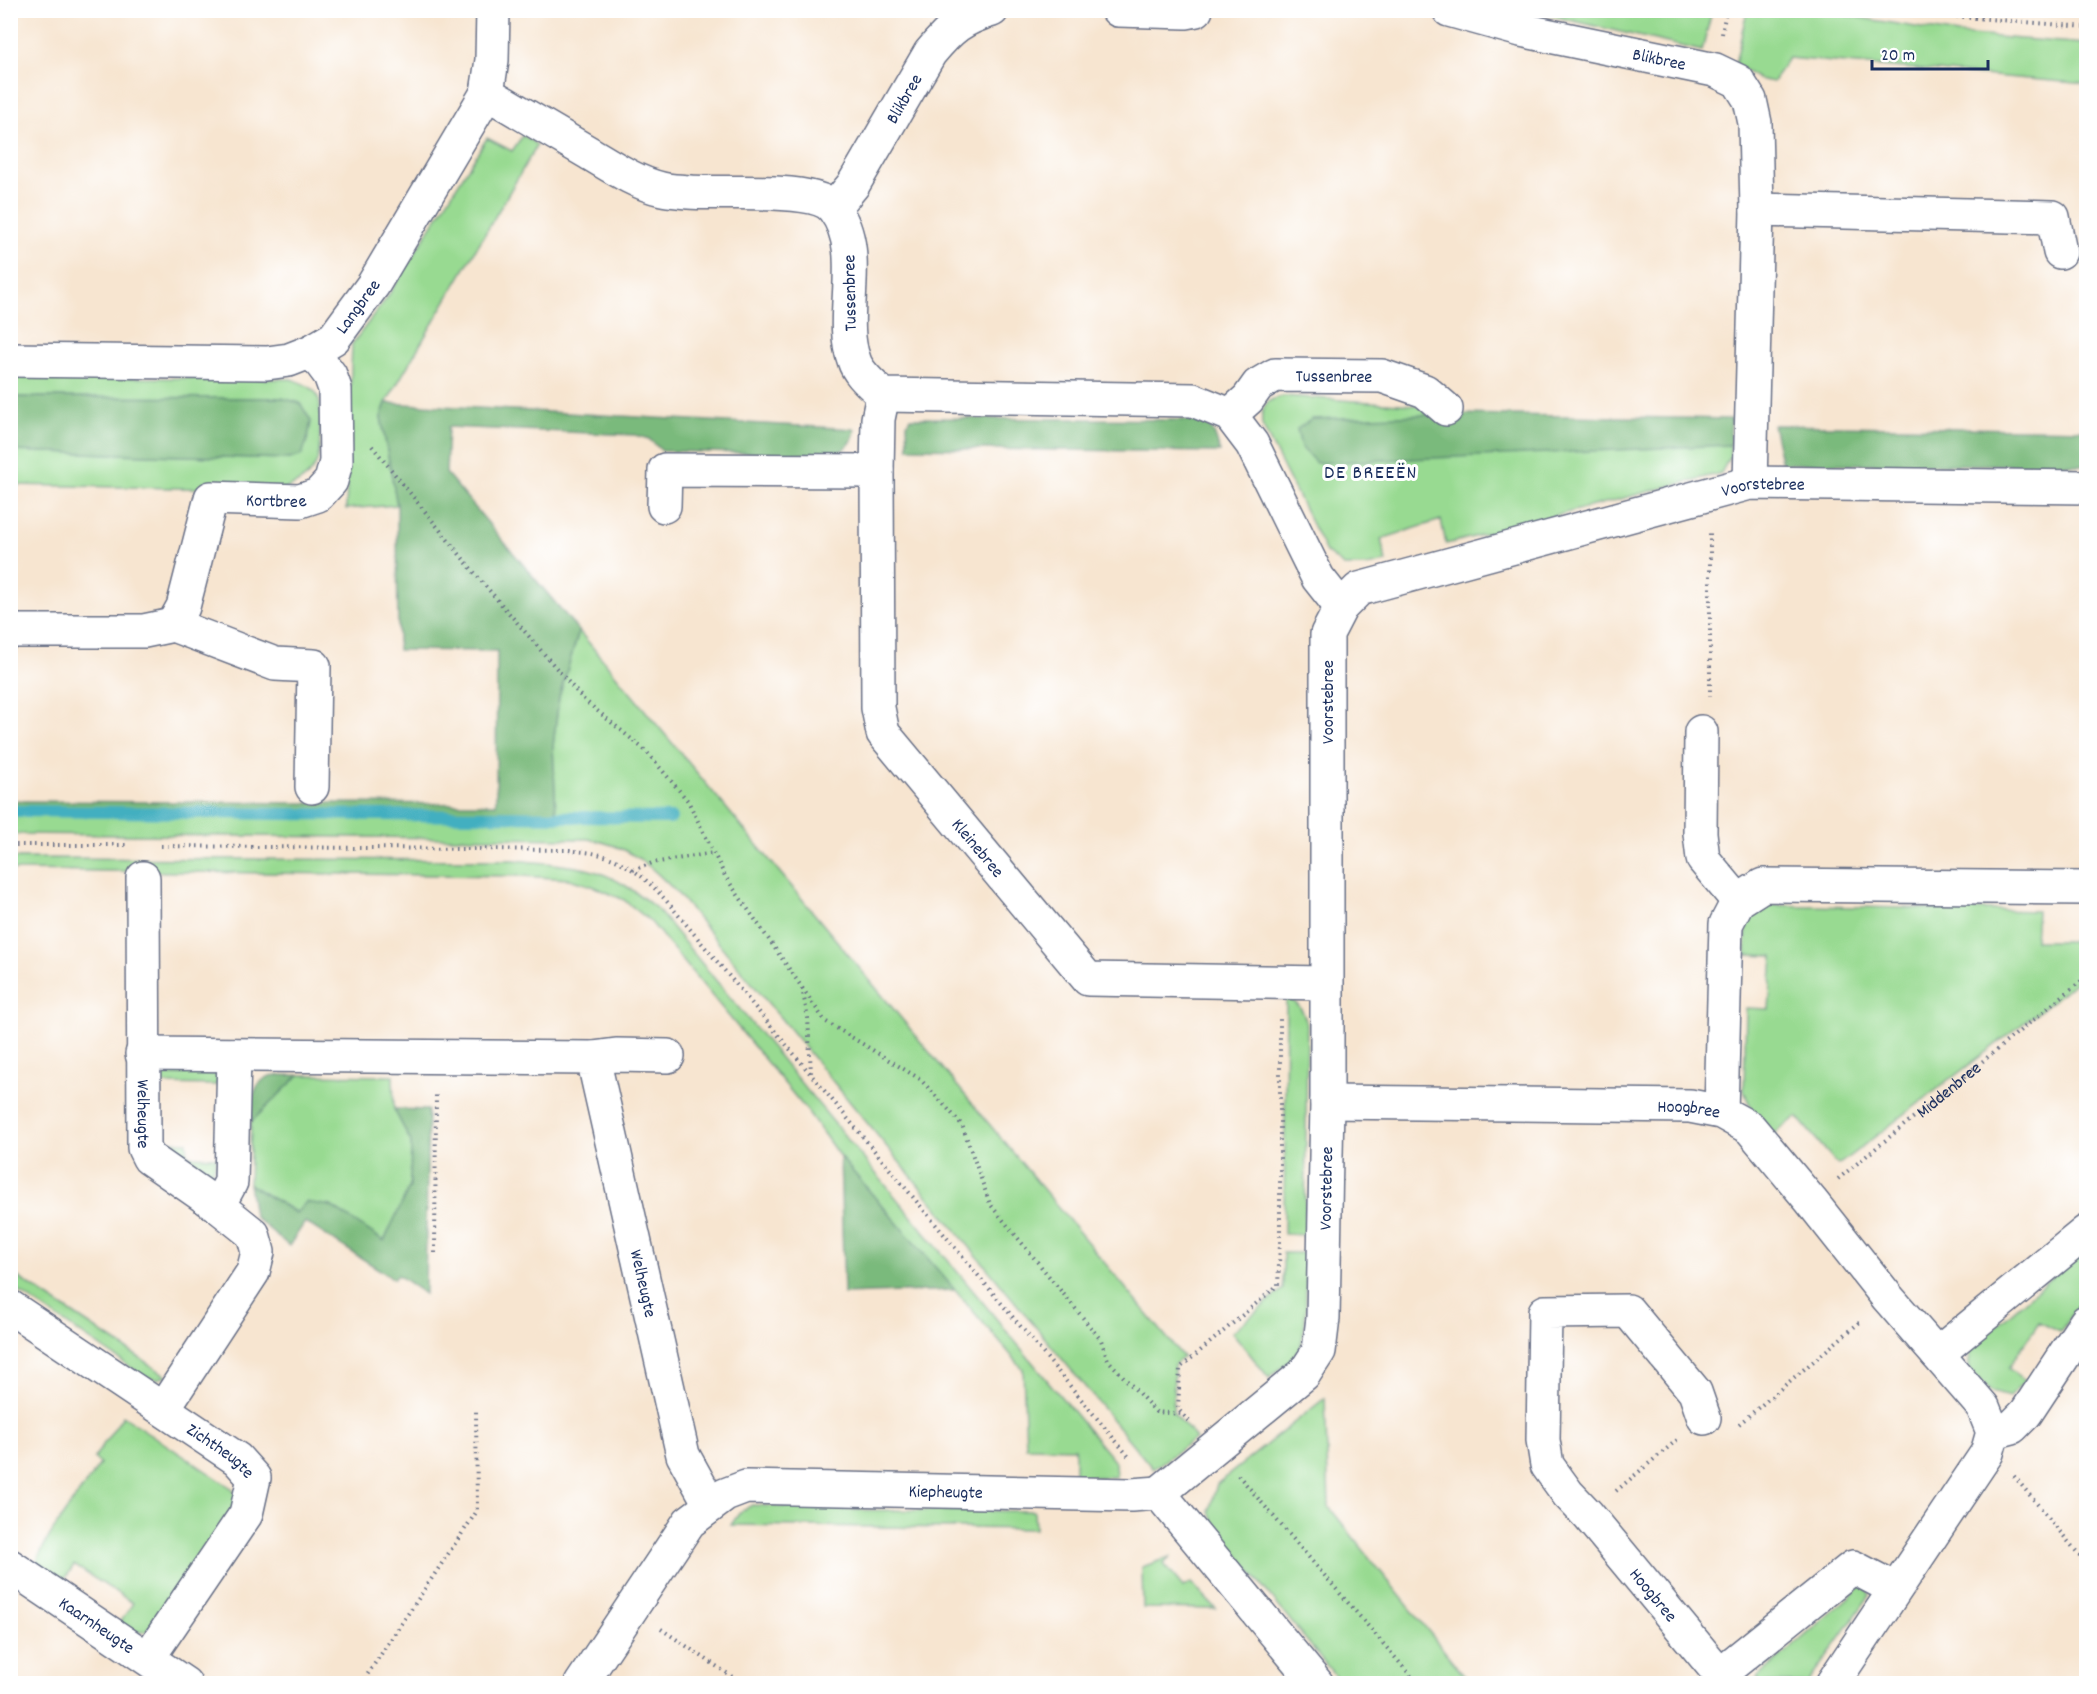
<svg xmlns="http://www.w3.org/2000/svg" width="2097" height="1694" font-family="Dekko,sans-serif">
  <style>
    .green { fill: #98da91; stroke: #5a8478; stroke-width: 1.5 }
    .forest { fill: #7aba7b; stroke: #4a746c; stroke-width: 1.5 }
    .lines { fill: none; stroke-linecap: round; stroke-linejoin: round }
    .stream { stroke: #42afc0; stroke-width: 12 }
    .minor-casing { stroke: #686f86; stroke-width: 36 }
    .path { stroke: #686f86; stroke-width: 4; stroke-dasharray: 1.5 4.5; stroke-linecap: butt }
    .minor { stroke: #fff; stroke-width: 33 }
    .labels { text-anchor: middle; stroke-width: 6; stroke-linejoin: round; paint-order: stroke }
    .street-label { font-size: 18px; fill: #1b2f5e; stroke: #fff }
    .neighbourhood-label { font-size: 20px; letter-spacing: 1.5px; fill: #1b2f5e; stroke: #fff }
  </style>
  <rect width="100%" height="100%" fill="#fff"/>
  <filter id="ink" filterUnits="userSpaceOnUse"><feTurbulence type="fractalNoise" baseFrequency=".0167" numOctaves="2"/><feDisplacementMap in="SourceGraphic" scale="12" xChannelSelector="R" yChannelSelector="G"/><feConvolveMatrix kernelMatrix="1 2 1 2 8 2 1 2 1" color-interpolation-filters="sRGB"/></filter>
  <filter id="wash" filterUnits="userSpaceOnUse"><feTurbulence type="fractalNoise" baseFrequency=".008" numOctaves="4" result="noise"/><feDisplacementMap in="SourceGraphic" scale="24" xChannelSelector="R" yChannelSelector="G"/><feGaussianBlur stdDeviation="1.35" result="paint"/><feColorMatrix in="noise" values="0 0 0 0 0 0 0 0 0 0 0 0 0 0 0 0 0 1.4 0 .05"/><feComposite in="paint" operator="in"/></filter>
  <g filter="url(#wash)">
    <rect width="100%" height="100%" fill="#f7e5d0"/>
    <path class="green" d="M 1813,10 L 1958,34 L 2086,44 L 2086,84 L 1788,58 L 1773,82 L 1758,79 L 1735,64 L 1747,11 Z
      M 1531,11 L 1712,11 L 1702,51 Z
      M 523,135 L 537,145 L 386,403 L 381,417 L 397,505 L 346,509 L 352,344 L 386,299 L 487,138 L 512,151 Z
      M 11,377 L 291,379 C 299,382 310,385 315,392 C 322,401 320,413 320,424 C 320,461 320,476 282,490 L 11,485 L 11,451 L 290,459 L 308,437 L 311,422 L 282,398 L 11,397 Z
      M 1284,396 L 1414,405 L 1454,414 L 1730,445 L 1730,456 L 1721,473 L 1446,544 L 1441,520 L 1381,539 L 1386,562 L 1367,566 L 1344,566 L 1326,552 L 1262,425 C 1260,407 1266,399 1284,396 Z
      M 579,631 L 1183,1357 L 1174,1365 L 1173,1412 L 1196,1438 L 1153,1469 L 678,894 C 650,865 629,845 588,839 L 11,834 L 10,811 L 556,817 L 553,746 L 559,697 Z
      M 11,858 L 515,860 C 539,863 566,864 590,870 C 615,876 636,892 656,908 L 1115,1462 L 1116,1477 L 1075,1477 L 1075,1448 L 1026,1447 L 1023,1369 L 840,1157 L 808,1112 L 650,921 L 624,900 L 595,887 L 569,879 L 521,876 L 11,870 Z
      M 1766,905 L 2037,911 L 2035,941 L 2083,941 L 2084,912 L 2086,912 L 2086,972 L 2054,1000 L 1838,1165 L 1797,1117 L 1773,1134 L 1749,1104 L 1744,1090 L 1746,1008 L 1769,1009 L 1773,956 L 1746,955 C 1747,933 1741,913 1766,905 Z
      M 1286,997 C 1299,1003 1304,1011 1307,1025 L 1305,1235 L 1284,1234 Z
      M 159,1072 L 217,1074 L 217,1085 L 159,1084 Z
      M 299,1075 L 393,1076 L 394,1109 L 411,1142 L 410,1186 L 384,1242 L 331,1206 L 297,1213 L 249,1184 L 251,1122 Z
      M 157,1141 L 187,1142 L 188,1156 L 217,1157 L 213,1172 L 205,1176 L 197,1176 L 165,1156 Z
      M 2086,1247 L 2086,1293 L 2060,1332 L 2039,1322 L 2008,1368 L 2025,1381 L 2009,1397 L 1992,1392 L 1968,1368 L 1971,1348 Z
      M 1283,1253 L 1305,1253 C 1305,1277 1310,1332 1297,1352 C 1290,1362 1279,1370 1269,1378 L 1232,1332 L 1283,1289 Z
      M 10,1272 L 167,1376 L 157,1379 L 145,1377 L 11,1286 Z
      M 1325,1398 L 1329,1507 L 1470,1683 L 1341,1683 L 1216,1529 L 1209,1511 L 1217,1484 Z
      M 123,1416 L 233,1489 L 236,1498 L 236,1509 L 146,1632 L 131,1632 L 118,1626 L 133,1603 L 74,1565 L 59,1588 L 35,1569 C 41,1539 82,1491 100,1464 L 94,1458 Z
      M 752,1505 L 843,1510 L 1034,1511 L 1035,1529 L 731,1525 L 740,1512 Z
      M 1170,1557 L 1164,1564 L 1183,1587 L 1191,1583 L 1216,1609 L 1143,1608 L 1142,1567 Z
      M 1864,1584 L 1870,1595 L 1808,1683 L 1760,1683 L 1757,1678 Z"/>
    <path class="forest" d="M 11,397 L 282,398 L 300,403 L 311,421 L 308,437 L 302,455 L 290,459 L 11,451 Z
      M 386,403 L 855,429 C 854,443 846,449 834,455 L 662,451 L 649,439 L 635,435 L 448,427 L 446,473 L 579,631 L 559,697 L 553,746 L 556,817 L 11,811 L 11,801 L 496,804 L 497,651 L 398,650 L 397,505 L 381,417 Z
      M 1454,414 L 1731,419 L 1730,445 L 1316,463 L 1301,447 L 1297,429 L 1312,419 Z
      M 910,418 L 1197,420 C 1215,426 1215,435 1220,452 L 908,448 L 907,424 Z
      M 1773,425 L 2086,430 L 2086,465 L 1782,464 Z
      M 299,1075 L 251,1122 C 251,1106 251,1083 270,1076 C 278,1074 290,1076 299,1075 Z
      M 394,1109 L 428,1110 L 425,1294 L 398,1275 L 394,1279 L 305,1222 L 289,1246 L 254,1216 L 249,1184 L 296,1213 L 306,1202 L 331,1206 L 384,1241 L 410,1186 L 411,1142 Z
      M 840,1157 L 955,1290 L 844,1294 Z"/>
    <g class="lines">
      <path class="stream" d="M 10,811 L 671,818"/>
    </g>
  </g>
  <g filter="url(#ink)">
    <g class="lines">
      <g class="minor-casing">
        <g id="minor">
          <path d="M 1118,10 L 1186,12 L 1196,10"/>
          <path id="s2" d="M 1449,10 L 1521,30 L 1715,70 L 1738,81 L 1750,100 L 1755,123 L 1757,210 L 1750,483"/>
          <path d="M 487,93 C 521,113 555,133 589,153 C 611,166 636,183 662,189 C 670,191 680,191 689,192 C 720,195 816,185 834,209 C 867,253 837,314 854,360 C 858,374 873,385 883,395 L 1193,400 L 1230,415 L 1252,444 L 1318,578 L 1341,607"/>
          <path id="s3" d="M 834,208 L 853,185 L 930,53 C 950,29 962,18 992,10"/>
          <path d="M 1757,210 L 2053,217 L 2060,252"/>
          <path id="s4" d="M 10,360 L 267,363 L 289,360 L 312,351 L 334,338 L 373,285 L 487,93 L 492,60 L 493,10"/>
          <path id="s5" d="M 883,395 L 878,419 L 877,471 L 878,708 L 883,733 L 1088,979 L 1326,983"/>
          <path id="s6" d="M 1230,415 L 1248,399 L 1258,385 L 1275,375 L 1382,376 L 1425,391 L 1446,409"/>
          <path d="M 664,506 L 665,470 L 877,471"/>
          <path id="s7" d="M 173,625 L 183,607 L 211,498 L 300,501 L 318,495 L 331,481 L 336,462 L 335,389 L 330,375 L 312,351"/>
          <path d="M 10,631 L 144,631 L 173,625 L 275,664 L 314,666 L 312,787"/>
          <path d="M 1701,732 L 1700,833 L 1703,859 L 1738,901"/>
          <path id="s8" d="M 143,878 L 144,1148 L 149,1158 L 218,1206 L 231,1182 L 234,1055"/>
          <path id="s9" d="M 142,1054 L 593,1058 L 683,1455 L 710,1504"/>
          <path d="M 593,1058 L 616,1055 L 668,1056"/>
          <path id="s10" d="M 1327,1102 L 1690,1106 L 1721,1112 L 1750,1128 L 1811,1201 L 1888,1298 L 1983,1407 L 1993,1432 L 1987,1453 L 1832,1684"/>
          <path d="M 1721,1112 L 1726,924 L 1738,901 L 1763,885 L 2086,888"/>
          <path id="s11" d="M 10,1307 L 237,1459 L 254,1478 L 246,1514 L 148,1658"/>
          <path d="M 1937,1354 L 2086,1232"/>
          <path d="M 163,1409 L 253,1272 L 258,1252 L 253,1234 L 218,1206"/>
          <path id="s12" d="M 1704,1418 L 1695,1392 L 1628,1311 L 1545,1312 L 1543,1440 L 1547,1465 L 1568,1494 L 1588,1515 L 1728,1684"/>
          <path d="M 1993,1432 L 2012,1427 L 2026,1413 L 2086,1322"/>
          <path id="s13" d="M 1159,1493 L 1304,1374 L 1319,1351 L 1323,1318 L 1327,1102 L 1327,634 L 1341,607 L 1359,589 L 1750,483 L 2086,487"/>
          <path d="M 1159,1493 L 1317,1684"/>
          <path id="s14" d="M 10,1566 L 185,1684"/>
          <path d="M 1720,1674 L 1853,1567 L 1895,1589"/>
          <path id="s15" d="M 581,1684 L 689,1522 L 725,1495 L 746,1487 L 1131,1495 L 1159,1493"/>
        </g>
      </g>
      <g class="path">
        <path d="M 1903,10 L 1927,14 L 2086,27"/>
        <path d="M 1722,34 L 1726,10"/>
        <path d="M 372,446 L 482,582 L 583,699 L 646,751 L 688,801 L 725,876 L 825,1021 L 920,1079 L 948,1109 L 962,1125 L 990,1204 L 1101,1340 L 1108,1360 L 1156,1412 L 1182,1414"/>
        <path d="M 1710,697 L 1710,531"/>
        <path d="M 10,845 L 127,845"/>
        <path d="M 161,846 L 569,850 C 580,852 591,852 601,855 C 632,863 655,887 675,911 L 1130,1458"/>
        <path d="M 633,870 L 652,863 L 713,853"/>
        <path d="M 802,988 L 808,1018 L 811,1073"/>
        <path id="s1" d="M 1838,1179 L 2086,977"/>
        <path d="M 435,1253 L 436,1092"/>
        <path d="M 1189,1421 L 1178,1409 L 1180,1368 L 1278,1285 L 1280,1243 L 1280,1019"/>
        <path d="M 1739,1424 L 1860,1322"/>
        <path d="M 1238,1475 L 1418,1684"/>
        <path d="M 2014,1476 L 2086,1563"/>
        <path d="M 1616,1491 L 1677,1440"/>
        <path d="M 661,1629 L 743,1684"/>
        <path d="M 361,1684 L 477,1511 L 476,1409"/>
      </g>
      <use href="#minor" class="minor"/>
    </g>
  </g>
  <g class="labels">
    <g class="street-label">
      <text dy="6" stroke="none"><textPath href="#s2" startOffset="216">Blikbree</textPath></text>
      <text dy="6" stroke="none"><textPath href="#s3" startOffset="130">Blikbree</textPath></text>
      <text transform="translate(849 293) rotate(-91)" y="6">Tussenbree</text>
      <text dy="6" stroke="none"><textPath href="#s4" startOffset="369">Langbree</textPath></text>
      <text dy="6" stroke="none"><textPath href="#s6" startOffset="120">Tussenbree</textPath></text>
      <text dy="6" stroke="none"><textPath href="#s13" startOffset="1406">Voorstebree</textPath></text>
      <text dy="6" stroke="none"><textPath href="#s7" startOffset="198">Kortbree</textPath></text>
      <text transform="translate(1327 702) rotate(-90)" y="6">Voorstebree</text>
      <text dy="6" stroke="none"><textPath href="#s5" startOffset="488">Kleinebree</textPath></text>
      <text dy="6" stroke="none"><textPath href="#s1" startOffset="142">Middenbree</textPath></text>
      <text dy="6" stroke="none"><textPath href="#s10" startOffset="362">Hoogbree</textPath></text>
      <text dy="6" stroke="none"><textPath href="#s8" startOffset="236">Welheugte</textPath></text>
      <text dy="6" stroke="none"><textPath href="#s13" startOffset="378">Voorstebree</textPath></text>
      <text dy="6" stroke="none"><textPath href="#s9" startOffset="682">Welheugte</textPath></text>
      <text dy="6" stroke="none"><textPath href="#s11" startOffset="255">Zichtheugte</textPath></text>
      <text dy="6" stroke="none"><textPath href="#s15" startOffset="462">Kiepheugte</textPath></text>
      <text dy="6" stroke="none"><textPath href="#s12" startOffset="537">Hoogbree</textPath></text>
      <text dy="6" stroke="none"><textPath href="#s14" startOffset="105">Kaarnheugte</textPath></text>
    </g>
    <g class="neighbourhood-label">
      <text x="1371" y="478">DE BREEËN</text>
    </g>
  </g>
  <rect width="2097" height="1694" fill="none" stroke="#fff" stroke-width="36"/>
  <path d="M1872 60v9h116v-9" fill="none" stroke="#1b2f5e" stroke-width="3"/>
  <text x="1881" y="60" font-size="18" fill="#1b2f5e" stroke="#ffffff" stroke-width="4.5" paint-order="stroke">20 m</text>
</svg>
